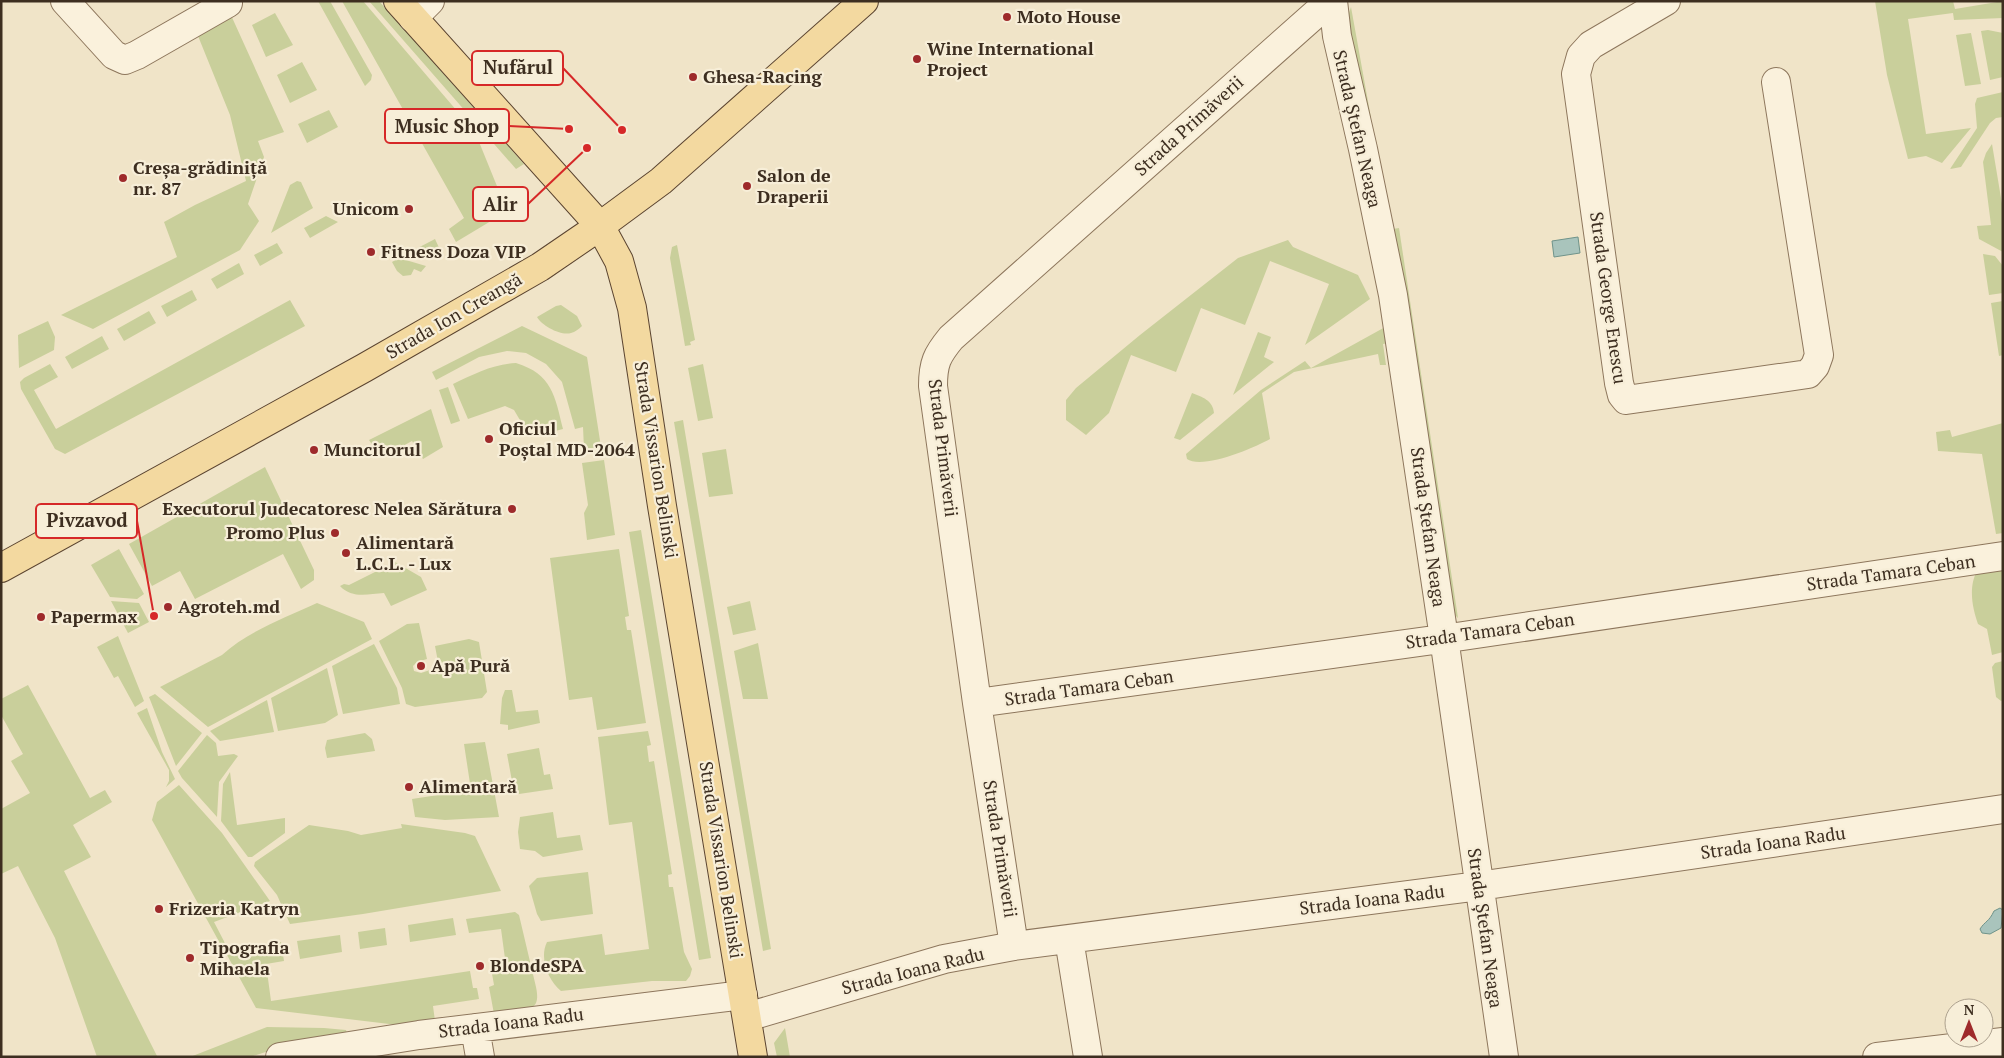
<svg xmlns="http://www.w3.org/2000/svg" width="2004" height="1058" font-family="'PT Serif',serif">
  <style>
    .green { fill: #c9cf9b }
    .water { fill: #a9c4bc; stroke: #6f938a }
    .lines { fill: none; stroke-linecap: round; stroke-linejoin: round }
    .minor-casing { stroke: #8d765c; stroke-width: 30 }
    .major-casing { stroke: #5b4430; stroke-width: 30 }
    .minor { stroke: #faf1dc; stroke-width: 28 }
    .major { stroke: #f3d9a0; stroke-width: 28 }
    .poi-dot { fill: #9e2a2b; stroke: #f7eed8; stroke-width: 2 }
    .labels { text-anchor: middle; stroke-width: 4.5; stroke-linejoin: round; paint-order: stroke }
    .poi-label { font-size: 18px; font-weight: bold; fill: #3d2e20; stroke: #f7eed8; text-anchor: start }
    .street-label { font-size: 18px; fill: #3d2e20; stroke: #f7eed8 }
    .leader { fill: none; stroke: #d62828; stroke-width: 2 }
    .callout-dot { fill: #d62828; stroke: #f7eed8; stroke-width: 2 }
    .callout { fill: #f7eed8; stroke: #d62828; stroke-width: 2 }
    .callout-label { font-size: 19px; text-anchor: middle; font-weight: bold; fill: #3d2e20 }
  </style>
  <rect width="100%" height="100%" fill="#f0e4c8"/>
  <path class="green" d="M 318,1 L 330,1 L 372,75 L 371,80 L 365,86 Z
    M 342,1 L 363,1 L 475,132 L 501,196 L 506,212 L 456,242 L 449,229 L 464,218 Z
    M 369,1 L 379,1 L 524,164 L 516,169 Z
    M 1875,1 L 1953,1 L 1955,9 L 2003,1 L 2003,18 L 1954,20 L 1953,13 L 1908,19 L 1926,134 L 1971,128 L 1942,163 L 1926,156 L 1908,159 L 1887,75 Z
    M 1351,7 L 1371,118 L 1367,123 L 1345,25 Z
    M 230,13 L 284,132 L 258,141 L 264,157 L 248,204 L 259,221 L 240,250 L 93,329 L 61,315 L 177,257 L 164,222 L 195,205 L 246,181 L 230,115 L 196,31 Z
    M 275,13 L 293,45 L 266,57 L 252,25 Z
    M 1988,30 L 2003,33 L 2003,77 L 1990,80 L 1981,31 Z
    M 1971,33 L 1981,84 L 1965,86 L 1956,35 Z
    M 302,62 L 317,90 L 290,103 L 277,75 Z
    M 2003,92 L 2003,117 L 1996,118 L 1990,123 L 1961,167 L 1950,169 L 1977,128 L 1975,104 L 1977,98 Z
    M 329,110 L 338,127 L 307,143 L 298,124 Z
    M 1992,144 L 2003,210 L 2003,252 L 1979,239 L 1977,226 L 1991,225 L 1983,162 L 1986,153 Z
    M 297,181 L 301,182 L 313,208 L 271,233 L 290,185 Z
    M 326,216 L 338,222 L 310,238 L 304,228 Z
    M 1399,228 L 1458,618 L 1451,611 L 1393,229 Z
    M 435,239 L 441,252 L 427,258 L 410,252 Z
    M 1288,240 L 1293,247 L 1358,275 L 1370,299 L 1305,345 L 1329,284 L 1270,261 L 1245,325 L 1201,308 L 1176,372 L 1131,355 L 1109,413 L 1086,435 L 1066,420 L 1066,400 L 1076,388 L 1140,335 L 1238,258 Z
    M 277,243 L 283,253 L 260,266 L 254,255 Z
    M 677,245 L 695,340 L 690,342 L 691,345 L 685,346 L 670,258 L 672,247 Z
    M 1983,254 L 1995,256 L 2003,266 L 2003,293 L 1989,295 Z
    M 399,258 L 426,266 L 421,272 L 414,269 L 411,275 L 403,276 L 397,271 L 392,262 Z
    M 239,263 L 244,274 L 217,289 L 211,279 Z
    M 192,290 L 197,300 L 167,317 L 161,306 Z
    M 290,300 L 305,326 L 65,454 L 55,449 L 21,389 L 20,382 L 24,378 L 50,364 L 58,377 L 34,390 L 56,429 Z
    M 2003,301 L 2003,355 L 1999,356 L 1991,303 Z
    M 561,305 L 577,316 L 582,326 C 579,329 575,332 571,333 C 561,336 542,326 537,317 L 556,306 Z
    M 149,311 L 156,323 L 124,341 L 117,329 Z
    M 48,321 L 55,337 L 54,350 L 19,368 L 18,335 Z
    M 522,326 L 587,357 L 601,447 L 584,449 L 583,427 L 575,429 L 562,382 L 546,364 L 526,353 L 507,351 L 479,357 L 436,380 L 432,372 Z
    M 1387,326 L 1390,343 L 1383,344 L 1386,365 L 1380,365 L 1378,354 L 1294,372 L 1262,393 L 1270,439 C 1254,448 1202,470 1187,459 L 1186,454 L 1261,390 L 1305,361 L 1311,368 Z
    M 1258,332 L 1271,337 L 1264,357 L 1274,362 L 1233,395 Z
    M 102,336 L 109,349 L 72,369 L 65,357 Z
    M 516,363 C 552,374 555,396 563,429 L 536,436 L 527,432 L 514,410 L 505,406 L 468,419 L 453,384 C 474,374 493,364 516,363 Z
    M 703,364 L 713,418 L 698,421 L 688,368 Z
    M 448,387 L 460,421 L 451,424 L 439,390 Z
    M 1192,393 C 1202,397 1213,400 1214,413 L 1180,440 L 1174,438 Z
    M 431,409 L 443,447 L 423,459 L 412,441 L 381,458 L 369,440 Z
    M 683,420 L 771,949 L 763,951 L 674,422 Z
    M 2003,423 L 2003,533 L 1996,534 L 1982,454 L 1938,451 L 1936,432 L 1950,430 L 1952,437 Z
    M 726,449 L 733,494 L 709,497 L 702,453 Z
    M 604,460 L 615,535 L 587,540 L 584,513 L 588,505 L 582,463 Z
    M 265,467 L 314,570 L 314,580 L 301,589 L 283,554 L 195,599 L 180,571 L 152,586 L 129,544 Z
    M 641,530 L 711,958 L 699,960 L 629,532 Z
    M 119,549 L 144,594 L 137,599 L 110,597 L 91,565 Z
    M 619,549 L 629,616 L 625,617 L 627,630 L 631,630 L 646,723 L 597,730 L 592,697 L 569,700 L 550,558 Z
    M 395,562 L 421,577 L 427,590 L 391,606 L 384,593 C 368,594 352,599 340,586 L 344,584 L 349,585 Z
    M 2003,564 L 2003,652 L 1992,655 L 1987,629 L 1978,624 C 1972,607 1968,586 1978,569 Z
    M 111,601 L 139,603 L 149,622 L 128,633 Z
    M 750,601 L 756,630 L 733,635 L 727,607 Z
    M 317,603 L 364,622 L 372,639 L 208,727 L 160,687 L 222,655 C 248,631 285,618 317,603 Z
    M 419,623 L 427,659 L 417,662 L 413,666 L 414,671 L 421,673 L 439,667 L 435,646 L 469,639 L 479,642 L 487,692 L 482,698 L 415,707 L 406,704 L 402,688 L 379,641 L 407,624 Z
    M 118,636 L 144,701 L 135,707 L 118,676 L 114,678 L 97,647 Z
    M 758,643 L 768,699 L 743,699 L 734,651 Z
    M 374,644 L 397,688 L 400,704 L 343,714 L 332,666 Z
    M 2003,661 L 2003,700 L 2001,701 L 1996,697 L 1992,667 L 1995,663 Z
    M 327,668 L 338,715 L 325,723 L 278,731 L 271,698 Z
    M 28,685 L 90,798 L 105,790 L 112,802 L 73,825 L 91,857 L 64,871 L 157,1056 L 178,1057 L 97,1057 L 55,938 L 18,866 L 1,874 L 1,809 L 30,793 L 11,761 L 23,754 L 1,715 L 1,699 Z
    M 505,690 L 512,690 L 516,712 L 538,710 L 540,723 L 508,730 L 508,725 L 500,724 L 502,698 Z
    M 155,694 L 202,733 L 176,766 L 149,697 Z
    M 267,700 L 274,732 L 220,741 L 210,731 Z
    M 147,708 L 162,752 L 175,779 L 166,787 L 169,781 L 169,770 L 137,713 Z
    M 648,731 L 651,745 L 647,746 L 649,762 L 654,761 L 672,874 L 668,875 L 669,887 L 673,887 L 684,952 L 692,969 L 690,976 L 686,981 L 652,981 L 561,991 C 548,980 539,958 547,942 L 602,934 L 605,955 L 649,949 L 632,822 L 609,825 L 598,737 Z
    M 365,733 L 372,739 L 375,751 L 327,758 L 325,748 L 327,740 Z
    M 207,735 L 216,743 L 218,756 L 234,754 L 238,756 L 219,782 L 217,817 L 182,778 L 178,771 Z
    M 485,742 L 499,817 L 445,820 L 415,817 L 412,799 L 471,790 L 464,744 Z
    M 539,748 L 544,775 L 550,774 L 553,789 L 519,794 L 514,792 L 507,754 Z
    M 230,772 L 237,825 L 285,818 L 285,833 L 252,857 L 248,857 L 221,821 L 223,784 Z
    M 179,785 L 222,833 L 270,901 L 214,922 L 227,947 L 222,947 L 152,820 L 157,802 Z
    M 553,812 L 557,838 L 580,835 L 583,850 L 543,857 L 535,851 L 520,849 L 518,832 L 520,817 Z
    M 401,824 L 465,833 L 475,836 L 501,891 L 363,914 L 290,924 L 277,895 L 254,866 L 255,862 L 309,825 L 348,831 L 361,835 L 402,828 Z
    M 588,872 L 593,914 L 541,921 L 537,914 L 529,886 L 537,878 Z
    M 515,912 L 519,915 L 536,987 C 537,992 538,998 536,1003 C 532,1013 504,1013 494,1014 L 489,987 L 494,985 L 491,968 L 506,966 L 501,929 L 469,933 L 466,919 Z
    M 453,918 L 456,935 L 410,942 L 408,925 Z
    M 385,928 L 387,945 L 360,949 L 358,932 Z
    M 340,935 L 342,952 L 300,959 L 297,941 Z
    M 281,942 L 284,961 L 266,964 L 271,1001 L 470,971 L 473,988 L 477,988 L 479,999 L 433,1006 L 435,1021 L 406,1026 L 256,1008 L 227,955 Z
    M 267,1027 L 324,1028 L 346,1030 L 347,1033 L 303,1040 L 250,1057 L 190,1057 Z
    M 785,1028 L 790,1057 L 777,1057 L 774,1043 Z"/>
  <path class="water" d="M 1578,237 L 1580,253 L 1554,257 L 1552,241 Z
    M 2000,908 L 2003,910 L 2001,928 L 1990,934 L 1982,933 L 1980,929 C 1985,921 1989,922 1994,911 Z"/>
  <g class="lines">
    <g class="minor-casing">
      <path id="minor" d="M 65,1 L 114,55 L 125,60 L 137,55 L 228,3
        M 1333,1 L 1337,36 L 1363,149 L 1393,295 L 1444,638 L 1504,1057
        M 1666,1 L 1591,45 L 1581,56 L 1576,74 L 1619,383 L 1622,395 L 1626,400 L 1808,374 L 1815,366 L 1819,355 L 1776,82
        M 413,18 L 430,1
        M 977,703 L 1463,636 L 2003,556
        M 1069,939 L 1088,1057
        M 1014,946 L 977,703 L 933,386 C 933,363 937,355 951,338 L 1330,1
        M 747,1017 L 944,959 L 1014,946 L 1479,886 L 2003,809
        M 475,1028 L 480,1057
        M 280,1057 L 419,1035 L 743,995
        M 1877,1057 L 2003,1042"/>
    </g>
    <g class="major-casing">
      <path id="major" d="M 398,1 L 600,226 L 619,261 L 632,308 L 662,506 L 753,1057
        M 1,568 L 364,368 L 540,267 L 600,226 L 661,181 L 864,1"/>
    </g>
    <use href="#minor" class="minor"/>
    <use href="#major" class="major"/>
  </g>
  <g class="poi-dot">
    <circle cx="1007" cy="17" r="5"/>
    <circle cx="917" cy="59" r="5"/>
    <circle cx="693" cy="77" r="5"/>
    <circle cx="123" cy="178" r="5"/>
    <circle cx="747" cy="186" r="5"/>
    <circle cx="409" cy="209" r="5"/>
    <circle cx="371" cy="252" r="5"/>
    <circle cx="489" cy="439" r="5"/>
    <circle cx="314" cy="450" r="5"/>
    <circle cx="512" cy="509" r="5"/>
    <circle cx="335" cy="533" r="5"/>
    <circle cx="346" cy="553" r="5"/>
    <circle cx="168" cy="607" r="5"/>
    <circle cx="41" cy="617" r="5"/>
    <circle cx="421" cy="666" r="5"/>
    <circle cx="409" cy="787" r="5"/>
    <circle cx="159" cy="909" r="5"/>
    <circle cx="190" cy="958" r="5"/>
    <circle cx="480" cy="966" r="5"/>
  </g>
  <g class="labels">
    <g class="poi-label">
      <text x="1017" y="23">Moto House</text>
      <text x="927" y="55">Wine International<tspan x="927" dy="21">Project</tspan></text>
      <text x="703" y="83">Ghesa-Racing</text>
      <text x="133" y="174">Creșa-grădiniță<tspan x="133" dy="21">nr. 87</tspan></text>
      <text x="757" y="182">Salon de<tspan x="757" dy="21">Draperii</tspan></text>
      <text x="399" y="215" text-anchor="end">Unicom</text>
      <text x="381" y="258">Fitness Doza VIP</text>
      <text x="499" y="435">Oficiul<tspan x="499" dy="21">Poștal MD-2064</tspan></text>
      <text x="324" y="456">Muncitorul</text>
      <text x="502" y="515" text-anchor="end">Executorul Judecatoresc Nelea Sărătura</text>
      <text x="325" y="539" text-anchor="end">Promo Plus</text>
      <text x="356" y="549">Alimentară<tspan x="356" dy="21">L.C.L. - Lux</tspan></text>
      <text x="178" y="613">Agroteh.md</text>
      <text x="51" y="623">Papermax</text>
      <text x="431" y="672">Apă Pură</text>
      <text x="419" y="793">Alimentară</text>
      <text x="169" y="915">Frizeria Katryn</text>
      <text x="200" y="954">Tipografia<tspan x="200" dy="21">Mihaela</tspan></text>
      <text x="490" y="972">BlondeSPA</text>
    </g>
    <g class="street-label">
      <text transform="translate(1189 126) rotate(-42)" y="6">Strada Primăverii</text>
      <text transform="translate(1357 129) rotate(77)" y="6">Strada Ștefan Neaga</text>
      <text transform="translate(1608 298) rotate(82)" y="6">Strada George Enescu</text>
      <text transform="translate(454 316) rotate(-30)" y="6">Strada Ion Creangă</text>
      <text transform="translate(943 448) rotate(83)" y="6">Strada Primăverii</text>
      <text transform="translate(656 460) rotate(81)" y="6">Strada Vissarion Belinski</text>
      <text transform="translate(1428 527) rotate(82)" y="6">Strada Ștefan Neaga</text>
      <text transform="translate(1891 573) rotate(-8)" y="6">Strada Tamara Ceban</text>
      <text transform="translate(1490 631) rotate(-8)" y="6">Strada Tamara Ceban</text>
      <text transform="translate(1089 688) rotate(-8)" y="6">Strada Tamara Ceban</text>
      <text transform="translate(1773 843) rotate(-8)" y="6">Strada Ioana Radu</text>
      <text transform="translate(1000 849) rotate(81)" y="6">Strada Primăverii</text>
      <text transform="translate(721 860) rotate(81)" y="6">Strada Vissarion Belinski</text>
      <text transform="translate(1372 900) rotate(-7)" y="6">Strada Ioana Radu</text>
      <text transform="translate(1485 928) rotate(82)" y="6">Strada Ștefan Neaga</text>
      <text transform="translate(913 971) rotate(-14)" y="6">Strada Ioana Radu</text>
      <text transform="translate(511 1023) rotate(-7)" y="6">Strada Ioana Radu</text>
    </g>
  </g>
  <path class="leader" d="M622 130L563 68M569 129L509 126M587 148L528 204M154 616L137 521"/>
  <g class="callout-dot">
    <circle cx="622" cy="130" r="5"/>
    <circle cx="569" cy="129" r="5"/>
    <circle cx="587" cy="148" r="5"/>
    <circle cx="154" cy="616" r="5"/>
  </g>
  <g class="callout">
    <rect x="472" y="51" width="91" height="34" rx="5"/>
    <rect x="385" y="109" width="124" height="34" rx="5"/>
    <rect x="473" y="187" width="55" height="34" rx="5"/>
    <rect x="36" y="504" width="101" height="34" rx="5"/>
  </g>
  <g class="callout-label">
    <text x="518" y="74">Nufărul</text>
    <text x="447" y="133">Music Shop</text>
    <text x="500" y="211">Alir</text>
    <text x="87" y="527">Pivzavod</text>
  </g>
  <rect width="2004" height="1058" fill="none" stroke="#3d2e20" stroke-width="5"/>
  <g transform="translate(1969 1023)"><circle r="24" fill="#f7eed8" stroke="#ada18e"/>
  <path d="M0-4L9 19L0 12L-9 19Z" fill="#9e2a2b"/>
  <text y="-8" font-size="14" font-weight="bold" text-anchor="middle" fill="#3d2e20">N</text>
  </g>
</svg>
